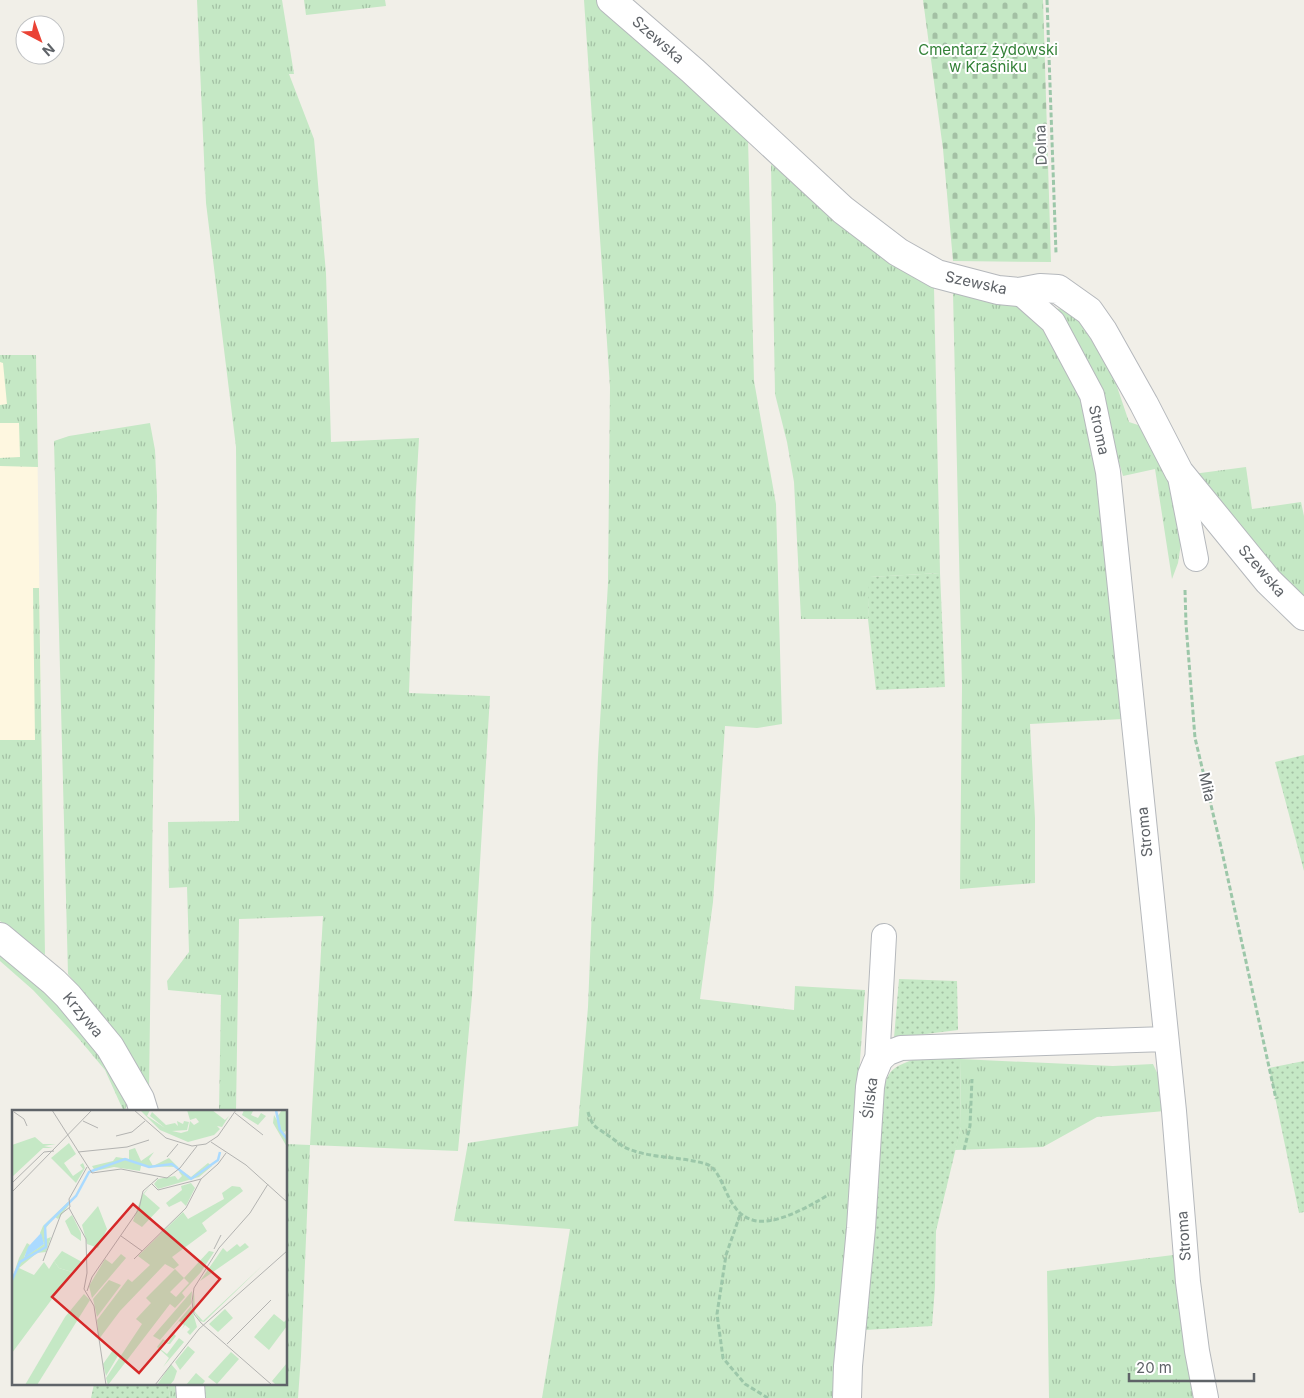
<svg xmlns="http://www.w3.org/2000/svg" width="1304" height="1398" font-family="Inter,sans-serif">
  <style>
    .commercial { fill: #fef7e0 }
    .grass { fill: url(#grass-tufts) }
    .cemetery { fill: url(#cemetery-stones) }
    .garden { fill: url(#garden-dots) }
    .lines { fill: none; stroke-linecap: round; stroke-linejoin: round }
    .service-casing { stroke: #b5b8bc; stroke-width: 26 }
    .minor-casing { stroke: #b5b8bc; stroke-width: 30 }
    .path { stroke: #9cc7a9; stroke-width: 3; stroke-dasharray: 5 2.5; stroke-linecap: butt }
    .service { stroke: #fff; stroke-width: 24 }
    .minor { stroke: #fff; stroke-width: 28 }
    .labels { text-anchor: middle; stroke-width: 4; stroke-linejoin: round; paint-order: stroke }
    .street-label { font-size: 15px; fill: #5f6368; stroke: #fff }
    .park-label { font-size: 15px; fill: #348238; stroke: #fff }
    .inset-river { fill: none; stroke: #aadaff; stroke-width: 2.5 }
    .inset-road { fill: none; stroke: #b3b3b1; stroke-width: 1 }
    .view { fill: #d62828; fill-opacity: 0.15; stroke: #d62828; stroke-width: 2.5 }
    .inset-edge { fill: none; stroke: #5f6368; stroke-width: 2.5 }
  </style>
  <defs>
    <pattern id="grass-tufts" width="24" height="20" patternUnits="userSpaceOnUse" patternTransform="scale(1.25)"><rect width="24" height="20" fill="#c5e8c5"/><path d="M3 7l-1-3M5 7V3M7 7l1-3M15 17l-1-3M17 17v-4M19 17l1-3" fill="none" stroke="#a3c0a4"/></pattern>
    <pattern id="cemetery-stones" width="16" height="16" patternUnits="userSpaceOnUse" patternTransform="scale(1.25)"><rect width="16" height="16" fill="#c5e8c5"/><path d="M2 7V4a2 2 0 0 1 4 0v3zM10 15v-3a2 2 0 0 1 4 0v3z" fill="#a3c0a4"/></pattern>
    <pattern id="garden-dots" width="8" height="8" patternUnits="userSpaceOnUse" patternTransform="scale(1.25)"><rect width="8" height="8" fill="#c5e8c5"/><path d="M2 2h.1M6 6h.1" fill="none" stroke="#a3c0a4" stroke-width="1.8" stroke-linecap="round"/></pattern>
  </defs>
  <rect width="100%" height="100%" fill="#f1efe8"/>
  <path class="commercial" d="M 0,355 L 36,355 L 43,845 L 0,829 Z"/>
  <path class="grass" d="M 197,0 L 282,0 L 294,74 L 289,74 L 314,139 L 326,273 L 331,442 L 419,438 L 416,491 L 409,693 L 490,696 L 472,996 L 458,1151 L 310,1145 L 301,1356 L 298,1398 L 205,1398 L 203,1384 L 286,1384 L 286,1144 L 310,1145 L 323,916 L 239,919 L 236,1112 L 219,1112 L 221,995 L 168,990 L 167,981 L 189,952 L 187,887 L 169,888 L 168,822 L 239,821 L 236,447 L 206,203 Z
    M 304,0 L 385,0 L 386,6 L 306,15 Z
    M 584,0 L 596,0 L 691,84 L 748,138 L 754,381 L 776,504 L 782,724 L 757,728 L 725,726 L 713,902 L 700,999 L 794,1010 L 795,986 L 865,990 L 836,1398 L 542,1398 L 570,1229 L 454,1221 L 468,1143 L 578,1126 L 588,1007 L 598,757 L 608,583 L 610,387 Z
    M 771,164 C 823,207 873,257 934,287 L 940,573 L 870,577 L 868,619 L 801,619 L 794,482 L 787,442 L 775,394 Z
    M 953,293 L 1013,300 L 1051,336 L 1082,401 L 1096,461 L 1123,719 L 1030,724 L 1035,818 L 1035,883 L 960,889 L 962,686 Z
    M 1051,308 L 1071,310 L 1111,369 L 1129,422 L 1141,426 L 1172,481 L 1182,537 L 1178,563 L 1172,579 L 1155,469 L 1123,476 L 1098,392 Z
    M 0,355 L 36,355 L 38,467 L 0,466 L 0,458 L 20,457 L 19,423 L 0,423 L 0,405 L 7,404 L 3,363 L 0,362 Z
    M 150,423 L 155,450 L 157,496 L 149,1091 L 105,1021 L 68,974 L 54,441 L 69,436 Z
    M 1246,467 L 1252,509 L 1301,502 L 1304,516 L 1304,603 L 1193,474 Z
    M 33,588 L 39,588 L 45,955 L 0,921 L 0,740 L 35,740 Z
    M 0,954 L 58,1003 L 106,1061 L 123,1092 L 127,1105 L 124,1112 L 105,1070 L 79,1039 L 33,990 L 0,961 Z
    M 960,1059 L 1113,1066 L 1153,1064 L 1160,1079 L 1165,1111 L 1097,1117 L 1043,1147 L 955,1150 L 961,1127 Z
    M 1173,1255 L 1196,1398 L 1049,1398 L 1047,1271 Z
    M 168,1384 L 180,1384 L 181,1398 L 170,1398 Z"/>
  <path class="cemetery" d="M 923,0 L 1043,0 L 1051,262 L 953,261 L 943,149 Z"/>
  <path class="garden" d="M 940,573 L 945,687 L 876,690 L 868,619 L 869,577 Z
    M 1304,755 L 1304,871 L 1275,762 Z
    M 899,979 L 957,981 L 958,1030 L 894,1038 Z
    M 915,1059 L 960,1059 L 961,1127 L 936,1231 L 935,1287 L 932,1326 L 865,1330 L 882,1094 C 889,1069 891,1068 915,1059 Z
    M 1304,1061 L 1304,1212 L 1299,1213 L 1269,1068 Z
    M 94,1384 L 168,1384 L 170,1398 L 91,1398 Z"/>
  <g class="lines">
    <g class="service-casing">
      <path id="service" d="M 1019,292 L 1053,322 L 1092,395 L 1108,472 L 1174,1111 L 1188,1282 L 1197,1351 L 1206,1398
        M 1179,472 L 1196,559
        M 877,1063 L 888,1053 L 901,1048 L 1166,1039
        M 877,1063 L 884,936"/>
    </g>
    <g class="minor-casing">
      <path id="minor" d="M 611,0 L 693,71 L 843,210 L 898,252 L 937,274 L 998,290 L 1019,292 L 1040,288 L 1058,289 L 1089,311 L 1103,331 L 1144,404 L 1179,472 L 1268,581 L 1304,616
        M 0,937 L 54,982 L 68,996 L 110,1047 L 140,1099 L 144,1112
        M 190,1384 L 191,1398
        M 847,1398 L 848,1366 L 861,1228 L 870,1087 L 872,1075 L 877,1063"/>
    </g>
    <path class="path" d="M 1047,0 L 1056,253
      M 1185,590 L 1186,624 L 1195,738 L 1221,847 L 1276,1099
      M 588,1112 C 592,1127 596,1127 609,1136 C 614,1139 619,1144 624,1147 C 649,1159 680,1156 706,1164 C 726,1170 724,1216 757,1221 C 778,1224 810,1206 828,1195
      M 964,1150 L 970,1126 L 972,1079
      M 740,1215 L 726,1255 L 717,1314 L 723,1358 L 745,1384 L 768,1398"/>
    <use href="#service" class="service"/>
    <use href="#minor" class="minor"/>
  </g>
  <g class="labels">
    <g class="street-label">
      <text transform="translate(658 40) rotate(41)" y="5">Szewska</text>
      <text transform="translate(1041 145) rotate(-92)" y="5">Dolna</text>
      <text transform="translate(976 283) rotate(12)" y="5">Szewska</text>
      <text transform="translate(1099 430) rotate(78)" y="5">Stroma</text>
      <text transform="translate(1262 571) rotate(49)" y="5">Szewska</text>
      <text transform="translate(1207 787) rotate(77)" y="5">Miła</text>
      <text transform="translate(1145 832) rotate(-96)" y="5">Stroma</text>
      <text transform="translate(83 1015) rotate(50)" y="5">Krzywa</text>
      <text transform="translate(870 1098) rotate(-83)" y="5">Śliska</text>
      <text transform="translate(1184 1236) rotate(-94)" y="5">Stroma</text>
    </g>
    <g class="park-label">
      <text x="988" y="55">Cmentarz żydowski<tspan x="988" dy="17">w Kraśniku</tspan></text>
    </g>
  </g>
  <g transform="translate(12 1110)">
    <rect width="275" height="275" fill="#f1efe8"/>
    <path d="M 128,0 L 138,0 L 135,6 L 153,18 L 138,6 L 140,2 L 154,15 L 163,13 L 166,16 L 165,11 L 171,14 L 172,11 L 177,12 L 175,20 L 160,21 L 169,23 L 176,21 L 178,11 L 182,15 L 187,12 L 184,8 L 178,10 L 175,0 L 200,0 L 213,10 L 217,6 L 210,17 L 205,16 L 208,19 L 202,25 L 176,32 L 148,20 ZM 232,0 L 241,1 L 239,5 L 246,8 L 249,3 L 254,6 L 246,15 L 230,5 ZM 262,5 L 275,27 L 275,37 L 261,13 ZM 23,27 L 31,34 L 44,34 L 32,36 L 41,38 L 31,38 L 0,67 L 0,35 ZM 57,33 L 64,44 L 52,53 L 61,66 L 71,59 L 68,55 L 71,53 L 73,58 L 64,73 L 39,48 ZM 123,38 L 129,51 L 142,42 L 137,49 L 141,56 L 157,48 L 166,57 L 129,56 L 128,61 L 102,57 L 83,61 L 80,56 L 101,51 L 104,47 L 117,49 L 117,40 ZM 196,53 L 200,56 L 187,67 L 146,79 L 142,74 L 146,69 L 163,66 L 166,70 L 170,66 L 167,62 L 169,60 L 179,67 ZM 138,76 L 132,84 L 148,98 L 130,117 L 121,111 L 130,85 ZM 220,76 L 228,77 L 231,81 L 190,113 L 195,121 L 160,147 L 167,155 L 162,159 L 153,154 L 108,201 L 87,229 L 85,210 L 116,169 L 120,172 L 138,155 L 126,146 L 171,102 L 176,109 L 212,89 L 210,83 ZM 56,92 L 57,95 L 46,109 L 43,107 L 33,119 L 34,129 L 39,127 L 34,142 L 25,143 L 7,158 L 22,165 L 32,152 L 37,159 L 42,151 L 47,158 L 60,162 L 0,243 L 0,169 L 7,148 L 15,133 L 18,135 L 12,147 L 32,134 L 28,123 L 31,116 ZM 60,105 L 69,123 L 69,138 L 69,131 L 59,124 L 53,111 ZM 197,141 L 202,142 L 189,162 L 170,183 L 173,187 L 163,198 L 158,194 L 96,275 L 94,268 L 130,214 L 124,209 L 139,193 L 134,188 L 163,159 L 172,168 ZM 172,168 L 177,173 L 164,187 L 158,182 ZM 109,144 L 114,148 L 80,188 L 77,176 L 93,149 L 100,154 ZM 252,154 L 192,212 L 188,211 L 182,202 L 181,192 L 181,186 L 182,181 L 183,202 L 191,211 ZM 97,170 L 109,175 L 85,207 L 81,189 ZM 180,181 L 179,194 L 148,230 L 141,226 ZM 179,196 L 185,217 L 178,225 L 175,222 L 178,219 L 173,215 L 170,219 L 172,215 L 167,211 L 158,221 ZM 213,199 L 221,208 L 206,222 L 197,214 ZM 262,204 L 272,212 L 275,209 L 275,216 L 257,240 L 242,227 ZM 162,224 L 164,226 L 158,234 L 156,234 L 152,231 L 147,238 L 155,244 L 167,228 L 172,232 L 151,257 L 157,248 L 145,237 L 151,229 L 156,233 ZM 101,240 L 107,244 L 94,266 L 91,254 ZM 275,253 L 275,275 L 264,275 L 260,271 ZM 159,254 L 165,261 L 162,270 L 158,275 L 145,275 Z" fill="#c5e8c5" fill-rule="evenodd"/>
    <path d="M 72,184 L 78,190 L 25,275 L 13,275 L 53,207 Z" fill="#c5e8c5"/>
    <path d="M 270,0 L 275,0 L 275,20 L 271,23 L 265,7 ZM 179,73 L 183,78 L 174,96 L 169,91 L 157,97 L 154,93 L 170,80 L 169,76 ZM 86,96 L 95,119 L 86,138 L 75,134 L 70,115 ZM 233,133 L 237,137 L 188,171 L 211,138 L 215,142 L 225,134 L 228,137 ZM 50,141 L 70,152 L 60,162 L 47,158 L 42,151 ZM 176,236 L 183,242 L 168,260 L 163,252 ZM 219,242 L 227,249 L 205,274 L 196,267 ZM 184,263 L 193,271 L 190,275 L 174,275 Z" fill="#c5e8c5"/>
    <path d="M 29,123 L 32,134 L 12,148 L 16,137 Z" fill="#aadaff"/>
    <path class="inset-river" d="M 264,0 L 268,20 L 275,29M 0,170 L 8,152 L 34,137 L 33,116 L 64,86 L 77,62 L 113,49 L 137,57 L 160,54 L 179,69 L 206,50 L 208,42"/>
    <path class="inset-road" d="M 40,0 L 80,63 L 109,59 L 155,68 L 168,58 L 185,36M 122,0 L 154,28 L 180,36 L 194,34 L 206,26 L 224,0M 2,2 L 12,9 L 15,16M 223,3 L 251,25M 71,11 L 86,18M 104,26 L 120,22 L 133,11M 199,32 L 234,55 L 275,92M 66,42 L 115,37 L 137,30M 155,47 L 166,34M 0,73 L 32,42 L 42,41M 140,74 L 146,80 L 189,69M 256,74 L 238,103 L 207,138 L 182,178 L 180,192 L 182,204 L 189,213 L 260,275M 0,82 L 80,0M 57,98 L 74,129 L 75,163 L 72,179 L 82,196 L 94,275M 109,126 L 130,141M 202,139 L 209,125M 122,149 L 174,98 L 189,69 L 206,54 L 214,43M 31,151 L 49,104 L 58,97 L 57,89 L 75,57M 75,181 L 80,167 L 127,99 L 131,81 L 146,68M 215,234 L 259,190M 143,275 L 187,219 L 275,141"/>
    <path class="view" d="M 121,94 L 208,169 L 127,263 L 40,187 Z"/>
    <rect width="275" height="275" class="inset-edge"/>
  </g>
  <g transform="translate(40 40) rotate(139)"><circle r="24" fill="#ffffff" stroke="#bfc1c3"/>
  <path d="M0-4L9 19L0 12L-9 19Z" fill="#ea4335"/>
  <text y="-8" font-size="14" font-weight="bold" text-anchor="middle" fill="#5f6368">N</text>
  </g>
  <path d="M1129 1373v8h125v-8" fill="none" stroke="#5f6368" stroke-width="2.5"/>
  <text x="1136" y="1373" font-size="15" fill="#5f6368" stroke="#ffffff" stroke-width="4" paint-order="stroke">20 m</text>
</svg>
